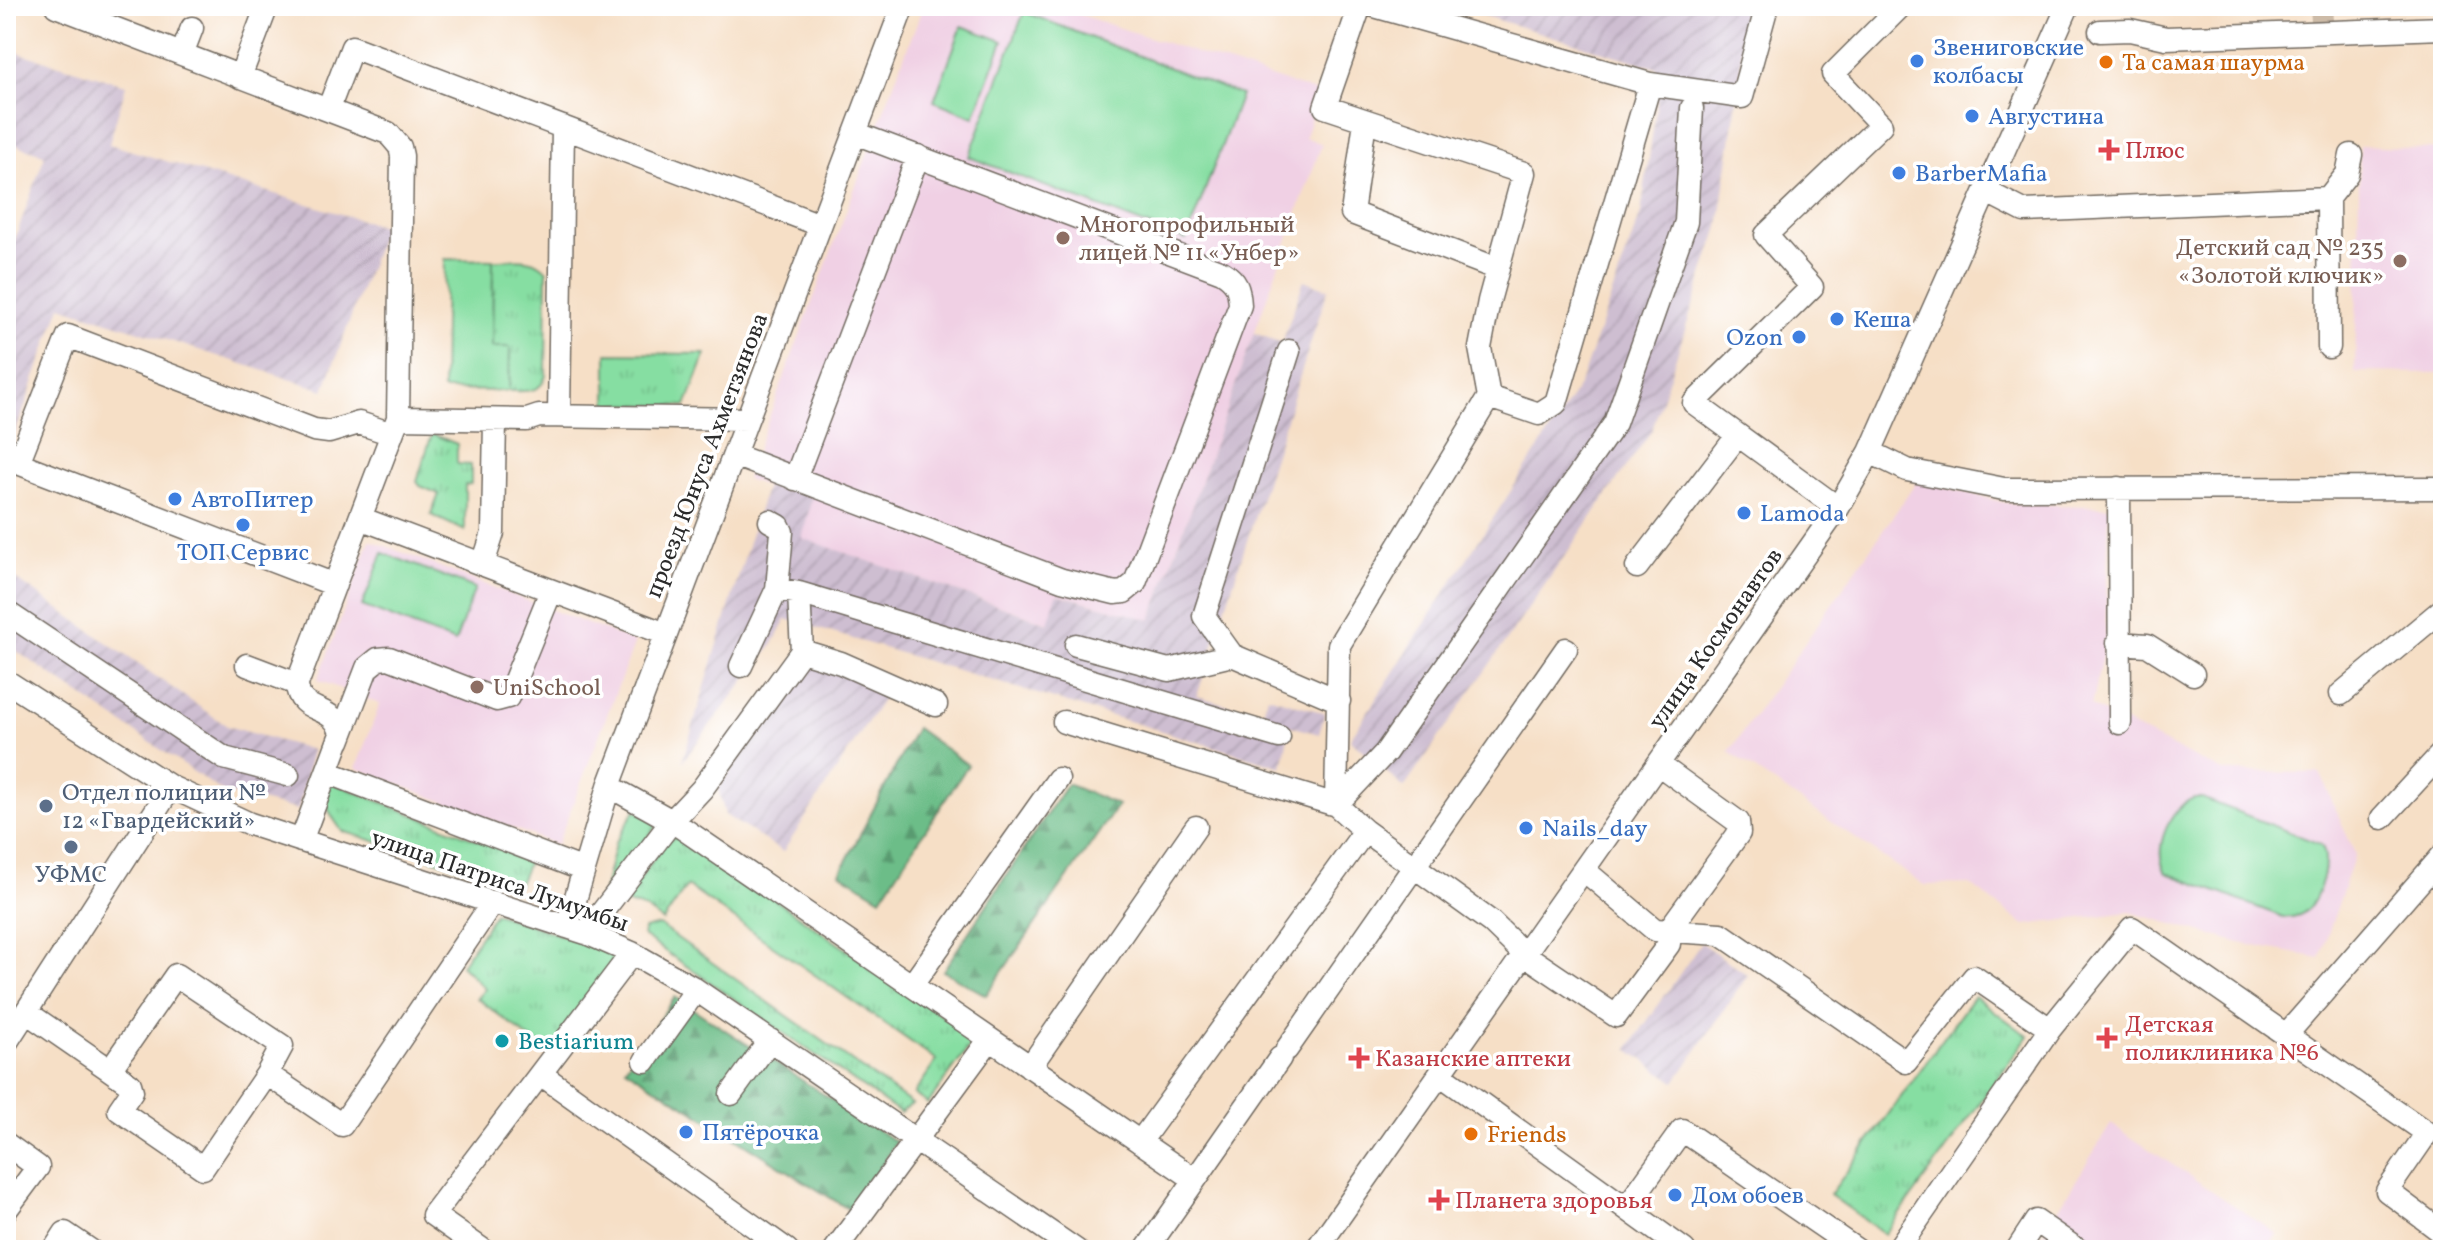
<svg xmlns="http://www.w3.org/2000/svg" width="2449" height="1256" font-family="Vollkorn,serif">
  <style>
    .built { fill: #f0d0e4 }
    .industrial { fill: url(#industrial-furrows) }
    .grass { fill: url(#grass-tufts); stroke: #588466; stroke-width: 2 }
    .forest { fill: url(#forest-firs); stroke: #4c745a; stroke-width: 2 }
    .pitch { fill: #86dea2; stroke: #588466; stroke-width: 2 }
    .lines { fill: none; stroke-linecap: round; stroke-linejoin: round }
    .minor-tunnel { stroke: #cdbba7; stroke-width: 22; stroke-dasharray: 22 11; stroke-linecap: butt }
    .minor-casing { stroke: #726a61; stroke-width: 25 }
    .minor { stroke: #fff; stroke-width: 22 }
    .shop-dot { fill: #3f7fe0; stroke: #fff; stroke-width: 3 }
    .food-dot { fill: #e8710a; stroke: #fff; stroke-width: 3 }
    .health-dot { fill: #e0444e; stroke: #fff; stroke-width: 3 }
    .education-dot { fill: #8d6e63; stroke: #fff; stroke-width: 3 }
    .service-dot { fill: #5c6f8a; stroke: #fff; stroke-width: 3 }
    .culture-dot { fill: #0f9aa8; stroke: #fff; stroke-width: 3 }
    .labels { text-anchor: middle; stroke-width: 7; stroke-linejoin: round; paint-order: stroke }
    .shop-label { font-size: 24px; fill: #366cbe; stroke: #fff; text-anchor: start }
    .food-label { font-size: 24px; fill: #c56008; stroke: #fff; text-anchor: start }
    .health-label { font-size: 24px; fill: #be3a42; stroke: #fff; text-anchor: start }
    .education-label { font-size: 24px; fill: #785e54; stroke: #fff; text-anchor: start }
    .street-label { font-size: 24px; fill: #2b2b2b; stroke: #fff }
    .service-label { font-size: 24px; fill: #4e5e75; stroke: #fff; text-anchor: start }
    .culture-label { font-size: 24px; fill: #0d838f; stroke: #fff; text-anchor: start }
  </style>
  <defs>
    <pattern id="industrial-furrows" width="10" height="10" patternUnits="userSpaceOnUse" patternTransform="scale(2)"><rect width="10" height="10" fill="#cebed1"/><path d="M-1 1l2-2M0 10L10 0M9 11l2-2" fill="none" stroke="#b1a3b4"/></pattern>
    <pattern id="grass-tufts" width="24" height="20" patternUnits="userSpaceOnUse" patternTransform="scale(2)"><rect width="24" height="20" fill="#86dea2"/><path d="M3 7l-1-3M5 7V3M7 7l1-3M15 17l-1-3M17 17v-4M19 17l1-3" fill="none" stroke="#74bf8c"/></pattern>
    <pattern id="forest-firs" width="22" height="20" patternUnits="userSpaceOnUse" patternTransform="scale(2)"><rect width="22" height="20" fill="#6cbd88"/><path d="M5 1l3.5 6h-7zM16 11l3.5 6h-7z" fill="#599a6f"/></pattern>
  </defs>
  <rect width="100%" height="100%" fill="#fff"/>
  <filter id="ink" filterUnits="userSpaceOnUse"><feTurbulence type="fractalNoise" baseFrequency=".0125" numOctaves="2"/><feDisplacementMap in="SourceGraphic" scale="16" xChannelSelector="R" yChannelSelector="G"/><feConvolveMatrix kernelMatrix="1 2 1 2 8 2 1 2 1" color-interpolation-filters="sRGB"/></filter>
  <filter id="wash" filterUnits="userSpaceOnUse"><feTurbulence type="fractalNoise" baseFrequency=".006" numOctaves="4" result="noise"/><feDisplacementMap in="SourceGraphic" scale="32" xChannelSelector="R" yChannelSelector="G"/><feGaussianBlur stdDeviation="1.8" result="paint"/><feColorMatrix in="noise" values="0 0 0 0 0 0 0 0 0 0 0 0 0 0 0 0 0 1.4 0 .05"/><feComposite in="paint" operator="in"/></filter>
  <g filter="url(#wash)">
    <rect width="100%" height="100%" fill="#f6dfc6"/>
    <path class="built" d="M 923,6 L 1053,6 L 1319,93 L 1305,137 L 1322,144 L 1151,620 L 1058,594 L 1049,623 L 801,538 L 812,497 L 787,488 L 785,492 L 746,479 Z
      M 2360,146 L 2443,150 L 2443,373 L 2355,372 Z
      M 1918,480 L 2006,503 L 2109,507 L 2105,643 L 2091,706 L 2223,772 L 2320,773 L 2355,854 L 2320,958 L 2240,943 L 2130,912 L 2024,925 L 1970,884 L 1924,885 L 1729,752 Z
      M 370,540 L 635,642 L 557,845 L 356,768 L 380,704 L 318,680 Z
      M 2111,1124 L 2277,1234 L 2266,1250 L 2033,1250 Z"/>
    <path class="industrial" d="M 1452,6 L 1743,6 L 1740,78 L 1719,227 L 1652,430 L 1404,788 L 1350,739 L 1579,386 L 1641,213 L 1657,103 L 1657,68 Z
      M 6,49 L 126,85 L 109,144 L 384,227 L 324,390 L 61,306 L 6,458 L 6,264 L 45,155 L 6,141 Z
      M 1304,280 L 1328,289 L 1197,696 L 1262,715 L 1268,696 L 1325,713 L 1319,734 L 1290,726 L 1282,767 L 786,619 L 773,644 L 682,762 L 766,486 L 785,492 L 787,488 L 812,497 L 802,538 L 1048,623 L 1057,594 L 1151,620 L 1254,333 L 1282,343 Z
      M 6,572 L 227,726 L 312,750 L 298,810 L 223,792 L 6,644 Z
      M 829,663 L 886,694 L 783,852 L 725,815 L 718,788 L 803,668 Z
      M 1701,943 L 1748,975 L 1675,1082 L 1628,1049 Z"/>
    <path class="grass" d="M 493,260 C 511,260 535,255 547,271 L 546,375 C 541,394 526,391 509,391 L 510,348 L 492,347 Z
      M 607,353 L 706,354 L 686,406 L 607,404 Z
      M 432,434 L 457,444 L 457,464 L 471,465 L 471,484 L 465,485 L 465,531 L 431,515 L 439,494 L 420,486 L 417,481 Z
      M 330,782 L 529,860 L 518,886 L 342,831 C 328,811 323,807 330,782 Z
      M 635,810 L 660,822 L 603,893 L 615,844 Z
      M 675,837 L 688,839 L 975,1039 L 928,1104 L 914,1094 L 937,1060 L 687,886 L 663,921 L 646,909 L 625,902 L 665,842 Z
      M 495,913 L 622,956 L 550,1054 L 477,998 L 485,989 L 461,965 Z
      M 659,925 L 912,1104 L 900,1113 L 643,936 L 644,929 Z
      M 1974,996 L 2028,1036 L 1885,1234 L 1830,1195 Z"/>
    <path class="forest" d="M 916,728 L 968,765 L 881,898 L 840,873 Z
      M 1067,784 L 1118,805 L 986,995 L 943,971 Z
      M 675,997 L 896,1142 L 853,1212 L 625,1068 Z"/>
    <path class="pitch" d="M 1024,12 L 1241,95 L 1186,240 L 969,157 Z
      M 962,26 L 1003,41 L 974,117 L 934,101 Z
      M 445,259 L 493,260 L 492,347 L 510,347 L 509,391 L 443,390 Z
      M 383,553 L 475,588 L 455,642 L 362,606 Z
      M 2194,798 L 2202,798 L 2320,844 C 2332,858 2320,898 2307,910 C 2301,916 2293,918 2283,917 L 2167,873 C 2150,853 2170,806 2194,798 Z"/>
  </g>
  <g filter="url(#ink)">
    <g class="lines">
      <path class="minor-tunnel" d="M 2321,6 L 2322,21"/>
      <g class="minor-casing">
        <path id="minor" d="M 56,6 L 388,133 L 400,147 L 402,156 L 398,418 L 297,684 C 298,716 335,702 341,734 L 301,841
          M 1360,6 L 1325,107 L 1524,173 L 1489,301 L 1480,348 L 1489,397
          M 1374,6 L 1650,84
          M 2100,31 L 2130,30 L 2166,38 L 2443,28
          M 182,54 L 192,28
          M 240,77 L 267,6
          M 328,110 L 352,47 L 820,225
          M 1365,121 L 1352,213 L 1498,269
          M 1987,192 L 2024,211 L 2328,198 L 2347,174 L 2351,155
          M 2328,198 L 2329,347
          M 1289,351 L 1204,616 L 1232,655 L 1339,701
          M 559,416 L 563,127
          M 398,418 L 527,420 L 539,416 L 747,419
          M 1870,452 L 1907,470 L 2004,489 L 2443,488
          M 734,455 L 1062,580 L 1115,593 L 1124,592 L 1135,583 L 1240,305 C 1239,289 1237,281 1222,272 L 855,133
          M 795,479 L 918,156
          M 2119,488 L 2120,723
          M 1838,508 L 1694,403 L 1812,287 L 1766,235 L 1881,125 L 1833,74 L 1901,6
          M 360,518 L 666,634
          M 770,521 L 779,526 L 782,532 L 777,589
          M 483,564 L 493,533 L 495,420
          M 1637,567 L 1738,435
          M 335,585 L 18,463 L 68,336 L 314,430 L 329,432 L 359,423 L 392,434
          M 6,612 L 224,758 L 288,775
          M 2118,643 L 2147,645 L 2193,674
          M 1076,645 L 1169,670 L 1232,655
          M 802,651 L 841,663 L 936,705
          M 247,665 L 297,684
          M 741,666 L 777,589 L 799,593 L 1279,737
          M 6,681 L 171,787 L 250,824 L 586,933 L 632,953 L 692,987 L 1076,1250
          M 2341,694 L 2443,609
          M 1064,722 L 1336,805 L 1386,752 L 1615,423 L 1686,222 L 1692,108
          M 339,741 L 367,668 L 378,659 L 389,658 L 497,700 L 508,697 L 551,591
          M 1658,764 L 1738,822 L 1739,833 L 1668,931 L 1669,944 L 1616,1016 L 1524,954 L 1491,922 L 1365,831 L 1336,805 L 1339,645 L 1489,397 L 1539,414 L 1556,403 L 1650,84 L 1742,97 L 1767,6
          M 327,772 L 584,870
          M 609,786 L 672,821 L 1194,1179
          M 2382,818 L 2443,752
          M 1584,870 L 1655,930 L 1721,934 L 1906,1062 L 1974,977 L 2050,1029 L 2132,928 L 2427,1133 L 2387,1191 L 2443,1233
          M 567,927 L 609,786 L 903,6
          M 586,933 L 672,821 L 702,789 L 802,651 L 799,593
          M 912,985 L 1058,779
          M 26,1012 L 110,1070 L 176,975 L 282,1046 L 267,1074 L 203,1168 L 119,1110 L 132,1091 L 130,1084 L 110,1070
          M 2286,1035 L 2443,855
          M 6,1043 L 171,787
          M 1287,1049 L 1566,649
          M 645,1061 L 696,990
          M 1030,1067 L 1196,827
          M 267,1074 L 342,1125 L 493,902
          M 1440,1074 L 1684,1250
          M 542,1075 L 787,1250
          M 731,1094 L 770,1040
          M 1140,1142 L 1365,831
          M 6,1144 L 38,1167 L 6,1210
          M 1626,1208 L 1682,1130 L 1857,1250
          M 54,1250 L 65,1233 L 90,1250
          M 483,1250 L 433,1215 L 632,953
          M 835,1250 L 990,1039
          M 1146,1250 L 1280,1058
          M 1316,1250 L 1838,508 L 1870,452 L 2068,6
          M 1897,1250 L 2050,1029
          M 2017,1250 L 2036,1221 L 2078,1250"/>
      </g>
      <use href="#minor" class="minor"/>
    </g>
  </g>
  <g class="shop-dot">
    <circle cx="1917" cy="61" r="8"/>
    <circle cx="1972" cy="116" r="8"/>
    <circle cx="1899" cy="173" r="8"/>
    <circle cx="1837" cy="319" r="8"/>
    <circle cx="1799" cy="337" r="8"/>
    <circle cx="175" cy="499" r="8"/>
    <circle cx="1744" cy="513" r="8"/>
    <circle cx="243" cy="525" r="8"/>
    <circle cx="1526" cy="828" r="8"/>
    <circle cx="686" cy="1132" r="8"/>
    <circle cx="1675" cy="1195" r="8"/>
  </g>
  <g class="food-dot">
    <circle cx="2106" cy="62" r="8"/>
    <circle cx="1471" cy="1134" r="8"/>
  </g>
  <g class="health-dot">
    <path d="M2105 138h8v8h8v8h-8v8h-8v-8h-8v-8h8z"/>
    <path d="M2103 1026h8v8h8v8h-8v8h-8v-8h-8v-8h8z"/>
    <path d="M1355 1046h8v8h8v8h-8v8h-8v-8h-8v-8h8z"/>
    <path d="M1435 1188h8v8h8v8h-8v8h-8v-8h-8v-8h8z"/>
  </g>
  <g class="education-dot">
    <circle cx="1063" cy="238" r="8"/>
    <circle cx="2400" cy="261" r="8"/>
    <circle cx="477" cy="687" r="8"/>
  </g>
  <g class="service-dot">
    <circle cx="46" cy="806" r="8"/>
    <circle cx="71" cy="847" r="8"/>
  </g>
  <circle class="culture-dot" cx="502" cy="1041" r="8"/>
  <g class="labels">
    <g class="shop-label">
      <text x="1933" y="55">Звениговские<tspan x="1933" dy="28">колбасы</tspan></text>
      <text x="1988" y="124">Августина</text>
      <text x="1915" y="181">BarberMafia</text>
      <text x="1853" y="327">Кеша</text>
      <text x="1783" y="345" text-anchor="end">Ozon</text>
      <text x="191" y="507">АвтоПитер</text>
      <text x="1760" y="521">Lamoda</text>
      <text x="243" y="560" text-anchor="middle">ТОП Сервис</text>
      <text x="1542" y="836">Nails_day</text>
      <text x="702" y="1140">Пятёрочка</text>
      <text x="1691" y="1203">Дом обоев</text>
    </g>
    <g class="food-label">
      <text x="2122" y="70">Та самая шаурма</text>
      <text x="1487" y="1142">Friends</text>
    </g>
    <g class="health-label">
      <text x="2125" y="158">Плюс</text>
      <text x="2125" y="1032">Детская<tspan x="2125" dy="28">поликлиника №6</tspan></text>
      <text x="1375" y="1066">Казанские аптеки</text>
      <text x="1455" y="1208">Планета здоровья</text>
    </g>
    <g class="education-label">
      <text x="1079" y="232">Многопрофильный<tspan x="1079" dy="28">лицей № 11 «Унбер»</tspan></text>
      <text x="2384" y="255" text-anchor="end">Детский сад № 235<tspan x="2384" dy="28">«Золотой ключик»</tspan></text>
      <text x="493" y="695">UniSchool</text>
    </g>
    <g class="street-label">
      <text transform="translate(706 455) rotate(-69)" y="8">проезд Юнуса Ахметзянова</text>
      <text transform="translate(1715 638) rotate(-55)" y="8">улица Космонавтов</text>
      <text transform="translate(500 880) rotate(19)" y="8">улица Патриса Лумумбы</text>
    </g>
    <g class="service-label">
      <text x="62" y="800">Отдел полиции №<tspan x="62" dy="28">12 «Гвардейский»</tspan></text>
      <text x="71" y="882" text-anchor="middle">УФМС</text>
    </g>
    <g class="culture-label">
      <text x="518" y="1049">Bestiarium</text>
    </g>
  </g>
  <rect width="2449" height="1256" fill="none" stroke="#fff" stroke-width="32"/>
</svg>
